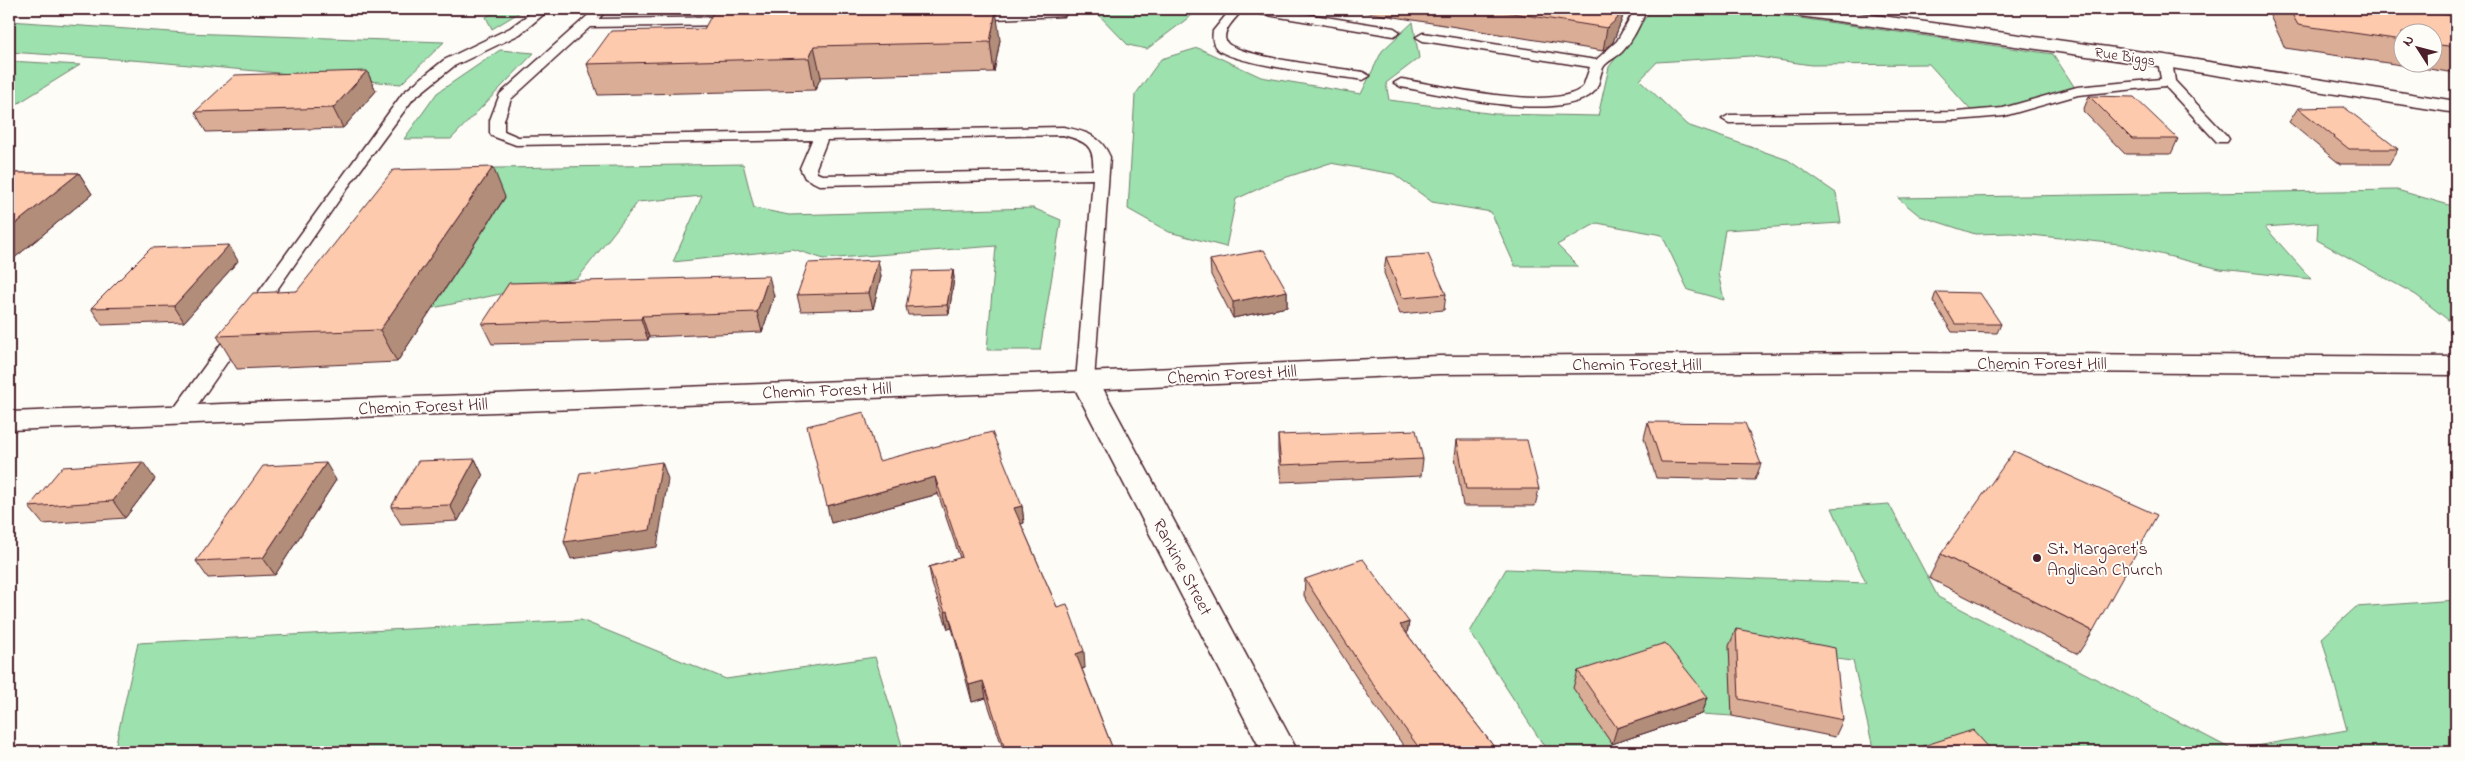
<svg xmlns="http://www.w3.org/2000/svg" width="2465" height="761" font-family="'Indie Flower',sans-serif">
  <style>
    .green { fill: #9ce1ae; stroke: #73806c }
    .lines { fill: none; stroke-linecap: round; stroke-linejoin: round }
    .service-casing { stroke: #4a1f2b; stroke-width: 3 }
    .minor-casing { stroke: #4a1f2b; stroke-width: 3 }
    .tertiary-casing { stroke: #4a1f2b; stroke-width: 3 }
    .service { fill: #fdfcf7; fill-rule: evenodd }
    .minor { fill: #fdfcf7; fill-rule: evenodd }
    .tertiary { fill: #fdfcf7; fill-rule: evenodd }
    .wall { fill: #daae96; stroke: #4a1f2b; fill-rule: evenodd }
    .shaded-wall { fill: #b18d7a; stroke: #4a1f2b }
    .building { fill: #fdcaae; stroke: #4a1f2b }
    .poi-dot { fill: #4a1f2b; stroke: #fdfcf7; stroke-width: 2 }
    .labels { text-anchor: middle; stroke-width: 4; stroke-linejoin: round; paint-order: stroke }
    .far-street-label { font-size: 15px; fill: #4a1f2b; stroke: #fdfcf7 }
    .street-label { font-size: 18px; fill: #4a1f2b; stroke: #fdfcf7 }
    .poi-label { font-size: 18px; fill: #4a1f2b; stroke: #fdfcf7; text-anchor: start }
  </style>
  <rect width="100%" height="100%" fill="#fdfcf7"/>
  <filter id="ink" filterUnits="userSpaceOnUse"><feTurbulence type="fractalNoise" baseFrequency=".02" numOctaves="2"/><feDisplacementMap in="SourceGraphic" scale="10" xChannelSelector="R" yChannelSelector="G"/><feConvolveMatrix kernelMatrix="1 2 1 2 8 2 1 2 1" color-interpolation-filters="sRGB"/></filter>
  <g filter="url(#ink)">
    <path class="green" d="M 500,9 L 525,9 L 492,29 L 486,17 Z
      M 1093,9 L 1200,9 L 1147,49 L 1128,45 Z
      M 1652,9 L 1736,9 L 2053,54 L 2077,91 L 1975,115 L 1929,64 L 1811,65 L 1751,56 L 1657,62 L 1640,80 L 1687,125 L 1788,160 L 1836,193 L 1841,223 L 1725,230 L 1718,273 L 1724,300 L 1688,290 L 1662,235 L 1597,223 L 1557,245 L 1578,266 L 1515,266 L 1491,212 L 1432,202 L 1394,174 L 1330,163 L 1278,180 L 1236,199 L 1226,247 L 1169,232 L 1128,209 L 1135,95 L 1161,59 L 1198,48 L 1261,77 L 1361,94 L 1382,51 L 1413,22 L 1419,58 L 1386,83 L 1389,100 L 1495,114 L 1598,116 L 1609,67 Z
      M 9,21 L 186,33 L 444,42 L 401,84 L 145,61 L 9,52 Z
      M 500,50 L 534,53 L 451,139 L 404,139 L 437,93 Z
      M 9,61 L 80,65 L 9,109 Z
      M 743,164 L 754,208 L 789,215 L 1033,208 L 1061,220 L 1040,350 L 987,350 L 996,246 L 824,259 L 793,249 L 673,262 L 702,196 L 638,202 L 578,278 L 433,308 L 505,198 L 437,169 Z
      M 2397,190 L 2456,207 L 2456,326 L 2416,295 L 2317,240 L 2318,223 L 2265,227 L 2311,279 L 2220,269 L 2120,244 L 2011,233 L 1975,234 L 1920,216 L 1898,198 Z
      M 1889,504 L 1938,597 L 2233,750 L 2347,730 L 2322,638 L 2356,607 L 2456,600 L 2456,752 L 1874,752 L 1853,661 L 1730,646 L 1732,716 L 1702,714 L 1612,744 L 1605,752 L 1548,752 L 1470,632 L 1506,569 L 1866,583 L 1832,508 Z
      M 581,620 L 726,679 L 875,657 L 904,752 L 114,752 L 138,643 Z"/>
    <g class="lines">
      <g class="service-casing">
        <path id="service" d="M 536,9 L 550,9 L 520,34 L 454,66 L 413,99 L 348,187 L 187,420 L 180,421 L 173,420 L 170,415 L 173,410 L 403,93 L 444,60 L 510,28 Z
          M 595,9 L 608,9 L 598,19 L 734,17 L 740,21 L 734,25 L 590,27 L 511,99 L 504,120 L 504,131 L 518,137 L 1063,127 C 1084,131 1101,135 1110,157 L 1094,381 L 1092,385 L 1085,387 L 1078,385 L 1076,381 L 1093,179 L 819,185 L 805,178 L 800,168 L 812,140 L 516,145 L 492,136 L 490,133 L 490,120 L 500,94 ZM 1063,135 C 1085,141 1095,145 1093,170 L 822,175 L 817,173 L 816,168 L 827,140 Z
          M 1070,9 L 1064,16 L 971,20 L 965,16 L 971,12 Z
          M 1231,9 L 1243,9 C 1237,18 1221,30 1226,41 C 1231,56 1344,69 1363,72 L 1370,76 L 1363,80 C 1337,76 1232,64 1217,49 C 1212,44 1212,38 1213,31 Z
          M 1249,9 L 1276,9 L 1394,28 L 1400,32 L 1394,36 L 1255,13 Z
          M 1635,9 L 1647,9 C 1640,24 1634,39 1622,52 C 1617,57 1609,60 1604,66 C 1598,76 1601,89 1589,96 C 1549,121 1447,95 1401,87 L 1394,83 L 1401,79 C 1438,85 1556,113 1583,87 L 1590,67 L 1423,41 L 1416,37 L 1423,33 L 1596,60 L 1617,41 Z
          M 2165,57 L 2172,61 L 2175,81 L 2227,136 L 2229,139 L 2227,142 L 2217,142 L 2165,86 L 2078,95 L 2004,116 L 1957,120 L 1729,123 L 1722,119 L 1729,115 L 1957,112 L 2003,108 L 2077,87 L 2161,79 L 2158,61 Z"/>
      </g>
      <g class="minor-casing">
        <path id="minor" d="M 1085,372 L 1095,375 L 1099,381 L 1298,752 L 1262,752 L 1071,381 L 1075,375 Z"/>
      </g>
      <g class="tertiary-casing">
        <path id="tertiary" d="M 1784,9 L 1831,9 L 2165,55 L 2456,101 L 2456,113 L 2165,67 L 1793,15 L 1786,13 Z
          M 1907,353 L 2456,357 L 2456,375 L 1907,371 L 1439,374 L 1085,390 L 9,430 L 9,412 L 1085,372 L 1439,356 Z"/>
      </g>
      <use href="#service" class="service"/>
      <use href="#minor" class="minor"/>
      <use href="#tertiary" class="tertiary"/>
    </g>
    <path class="wall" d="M 1346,9 L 1624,9 L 1622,19 L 1613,42 L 1603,51 Z
      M 2273,9 L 2404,9 L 2456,16 L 2456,73 L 2285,48 L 2270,16 ZM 2402,32 L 2432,32 L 2432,62 L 2402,62 Z
      M 826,14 L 1000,40 L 994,72 L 821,77 L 815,90 L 598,95 L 587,64 L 704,29 Z
      M 367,71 L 376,91 L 343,128 L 206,132 L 195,112 Z
      M 2089,96 L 2178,139 L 2171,154 L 2125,154 L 2083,111 Z
      M 2298,108 L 2398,149 L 2389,164 L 2340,164 L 2289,122 Z
      M 9,173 L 79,173 L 92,194 L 12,260 L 9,260 Z
      M 505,197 L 397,362 L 237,369 L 217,336 L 297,291 Z
      M 1386,257 L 1446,294 L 1444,310 L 1400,314 L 1384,273 Z
      M 1210,260 L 1287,291 L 1287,307 L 1233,318 L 1211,275 Z
      M 238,261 L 184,322 L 102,325 L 91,308 Z
      M 953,270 L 954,278 L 949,314 L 908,315 L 906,307 Z
      M 881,276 L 873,309 L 801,311 L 797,295 Z
      M 1936,292 L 2001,324 L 1997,333 L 1952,332 L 1933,301 Z
      M 774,296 L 762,332 L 649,337 L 648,340 L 492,344 L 482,324 Z
      M 1648,422 L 1761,464 L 1755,480 L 1656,478 L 1644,438 Z
      M 1278,435 L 1423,459 L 1421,476 L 1281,482 L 1278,452 Z
      M 1457,440 L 1539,489 L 1535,506 L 1463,506 L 1455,457 Z
      M 475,459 L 483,476 L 458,521 L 401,524 L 391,507 Z
      M 879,461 L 1022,506 L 1024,523 L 1021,524 L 1057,607 L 1085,668 L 1082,669 L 1114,752 L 1004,752 L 986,698 L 972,702 L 952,628 L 948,629 L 932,584 L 929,567 L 960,558 L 938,494 L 831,523 Z
      M 155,479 L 125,518 L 43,524 L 29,507 Z
      M 336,480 L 275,575 L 208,578 L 196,561 Z
      M 1941,554 L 2093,631 L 2078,654 L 1929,578 Z
      M 1305,579 L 1409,622 L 1407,634 L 1498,752 L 1408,752 L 1371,700 L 1304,596 Z
      M 1736,629 L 1843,720 L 1835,737 L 1732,716 L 1729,646 Z
      M 1578,671 L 1708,697 L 1702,714 L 1612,744 L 1573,688 Z
      M 1923,746 L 1993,752 L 1919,752 Z"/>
    <path class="shaded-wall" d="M 822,9 L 824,9 L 830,34 L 819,14 Z
      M 1622,9 L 1624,9 L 1622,19 L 1613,42 L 1603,51 L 1607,28 Z
      M 996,10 L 1000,40 L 994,72 L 990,42 Z
      M 814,46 L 821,77 L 815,90 L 809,58 Z
      M 367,71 L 376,91 L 343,128 L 333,108 Z
      M 493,167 L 505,197 L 397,362 L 380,330 Z
      M 79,173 L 92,194 L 12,260 L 9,255 L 9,229 Z
      M 229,245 L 238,261 L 184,322 L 174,306 Z
      M 878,260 L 881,276 L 873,309 L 869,293 Z
      M 953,270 L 954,278 L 949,314 L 947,305 Z
      M 769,276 L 774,296 L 762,332 L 757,312 Z
      M 1287,291 L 1287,307 L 1233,318 L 1233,302 Z
      M 642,316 L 649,337 L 648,340 L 641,319 Z
      M 475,459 L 483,476 L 458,521 L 450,505 Z
      M 143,462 L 155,479 L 125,518 L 113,501 Z
      M 662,462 L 668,479 L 657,547 L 571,559 L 564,542 Z
      M 326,463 L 336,480 L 275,575 L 263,558 Z
      M 935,477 L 938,494 L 831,523 L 827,506 Z
      M 1022,506 L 1024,523 L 1017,525 L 1014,508 Z
      M 948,611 L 952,628 L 948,629 L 945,612 Z
      M 1409,622 L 1406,639 L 1400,625 Z
      M 1084,651 L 1085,668 L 1078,670 L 1076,654 Z
      M 983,681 L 986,698 L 972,702 L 969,685 Z
      M 1708,697 L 1702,714 L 1612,744 L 1617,728 Z"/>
    <path class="building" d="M 715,9 L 822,9 L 819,14 L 996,10 L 990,42 L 814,46 L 809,58 L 587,64 L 611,31 L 704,29 Z
      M 1487,9 L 1622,9 L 1617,19 L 1607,28 Z
      M 2289,9 L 2404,9 L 2456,16 L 2456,47 L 2432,44 L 2432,32 L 2402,32 L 2402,40 L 2298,25 Z
      M 367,71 L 333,108 L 195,112 L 235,75 Z
      M 2089,96 L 2134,97 L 2178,139 L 2132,139 Z
      M 2344,107 L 2398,149 L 2349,149 L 2298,108 Z
      M 493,167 L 380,330 L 217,336 L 253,293 L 297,291 L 393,170 Z
      M 9,173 L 79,173 L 9,229 Z
      M 229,245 L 174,306 L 91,308 L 151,248 Z
      M 1264,250 L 1287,291 L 1233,302 L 1210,260 Z
      M 1428,254 L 1446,294 L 1402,298 L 1386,257 Z
      M 878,260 L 869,293 L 797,295 L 808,263 Z
      M 953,270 L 947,305 L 906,307 L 913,271 Z
      M 769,276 L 757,312 L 642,316 L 641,319 L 482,324 L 509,283 Z
      M 1936,292 L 1980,293 L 2001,324 L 1955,324 Z
      M 864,412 L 879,461 L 992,432 L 1022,506 L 1014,508 L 1057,607 L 1067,604 L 1084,651 L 1076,654 L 1114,752 L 1006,752 L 983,681 L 969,685 L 948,611 L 945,612 L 929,567 L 962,557 L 935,477 L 827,506 L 807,426 Z
      M 1648,422 L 1745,423 L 1761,464 L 1661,462 Z
      M 1416,430 L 1423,459 L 1281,465 L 1278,435 Z
      M 1457,440 L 1527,440 L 1539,489 L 1466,489 Z
      M 2014,451 L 2157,515 L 2093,631 L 1941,554 Z
      M 475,459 L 450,505 L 391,507 L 418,461 Z
      M 143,462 L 113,501 L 29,507 L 62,467 Z
      M 662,462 L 650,530 L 564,542 L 580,473 Z
      M 326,463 L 263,558 L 196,561 L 263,466 Z
      M 1363,559 L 1409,622 L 1400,625 L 1498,752 L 1422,752 L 1372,683 L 1305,579 Z
      M 1736,629 L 1835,648 L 1843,720 L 1739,699 Z
      M 1665,643 L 1708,697 L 1617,728 L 1578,671 Z
      M 1973,730 L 1993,752 L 1928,752 L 1923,746 Z"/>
  </g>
  <circle class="poi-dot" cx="2037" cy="558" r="5"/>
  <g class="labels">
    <g class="far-street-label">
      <text transform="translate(2125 56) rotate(8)" y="5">Rue Biggs</text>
    </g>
    <g class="street-label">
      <text x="2042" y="369">Chemin Forest Hill</text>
      <text x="1637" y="370">Chemin Forest Hill</text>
      <text transform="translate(1232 374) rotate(-3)" y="6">Chemin Forest Hill</text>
      <text transform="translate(827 390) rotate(-2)" y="6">Chemin Forest Hill</text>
      <text transform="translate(423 406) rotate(-2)" y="6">Chemin Forest Hill</text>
      <text transform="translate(1183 567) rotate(62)" y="6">Rankine Street</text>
    </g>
    <g class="poi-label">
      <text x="2047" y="554">St. Margaret's<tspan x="2047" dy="21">Anglican Church</tspan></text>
    </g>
  </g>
  <rect width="2465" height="761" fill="none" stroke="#fdfcf7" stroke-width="30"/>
  <rect x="15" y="15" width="2435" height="731" fill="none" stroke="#4a1f2b" stroke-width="2" filter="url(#ink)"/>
  <g transform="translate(2418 48) rotate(306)"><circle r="24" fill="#fdfcf7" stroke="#b5a4a5"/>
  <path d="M0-4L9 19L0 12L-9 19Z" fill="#4a1f2b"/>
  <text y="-8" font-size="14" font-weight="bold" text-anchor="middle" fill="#4a1f2b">N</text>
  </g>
</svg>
